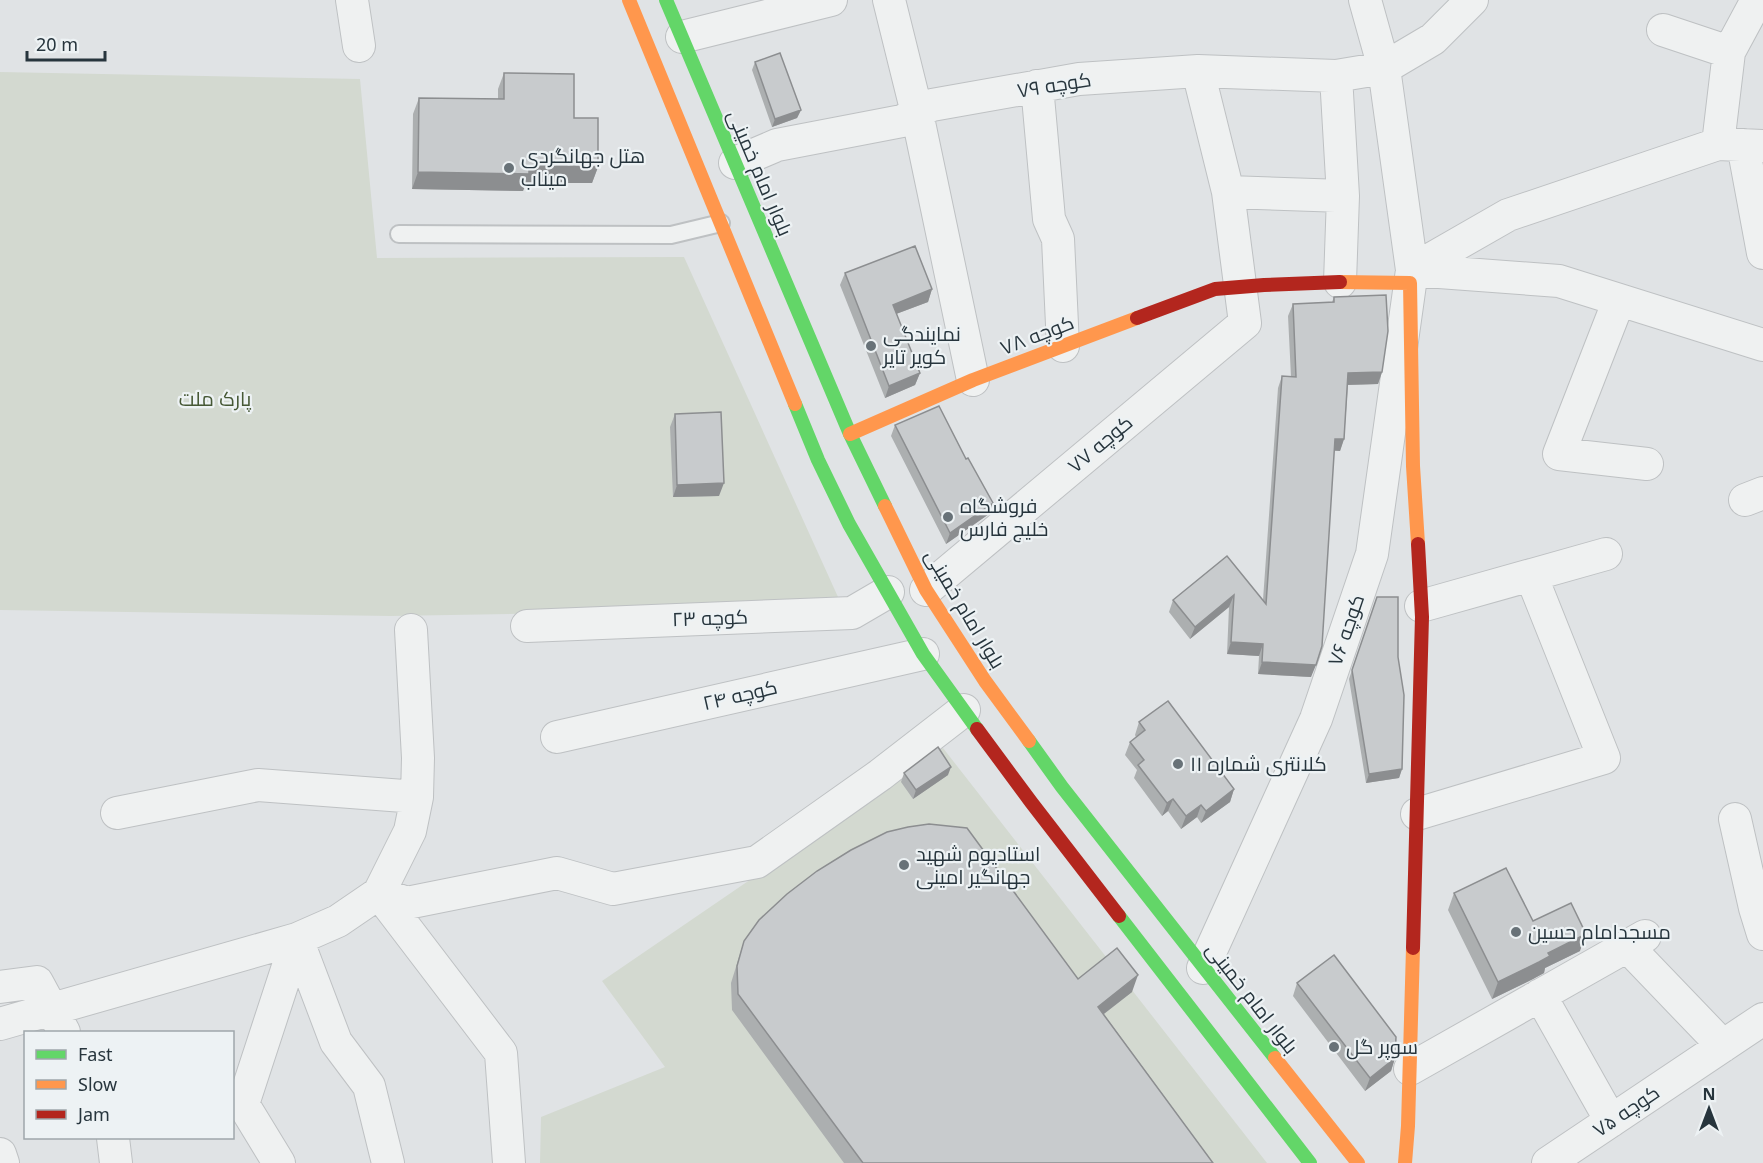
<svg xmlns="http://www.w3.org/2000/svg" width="1763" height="1163" font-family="'Noto Sans',Cairo,sans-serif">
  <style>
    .green { fill: #d3d9d0 }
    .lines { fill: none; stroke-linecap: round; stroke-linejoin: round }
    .lane-casing { stroke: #bec1c3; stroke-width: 20 }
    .street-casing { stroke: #bec1c3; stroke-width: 34 }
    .lane { stroke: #eff1f1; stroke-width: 16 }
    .street { stroke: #eff1f1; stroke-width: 32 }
    .fast { stroke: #63d668; stroke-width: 14 }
    .slow { stroke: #ff974d; stroke-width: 14 }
    .jam { stroke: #b3261e; stroke-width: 14 }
    .wall { fill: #acafb0 }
    .shaded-wall { fill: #8c8e90 }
    .building { fill: #c8cbcd; stroke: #8c8e90; stroke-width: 1.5 }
    .poi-dot { fill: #687278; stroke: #edf2f4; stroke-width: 2 }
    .labels { text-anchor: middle; stroke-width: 4.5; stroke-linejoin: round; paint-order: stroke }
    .street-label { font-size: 20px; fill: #27353d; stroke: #edf2f4 }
    .poi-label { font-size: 20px; fill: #27353d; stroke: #edf2f4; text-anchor: start }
    .park-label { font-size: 20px; fill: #465835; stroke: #edf2f4 }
  </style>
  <rect width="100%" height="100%" fill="#e0e3e5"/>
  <path class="green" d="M 0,72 L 360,79 L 377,258 L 684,257 L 843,608 L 391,616 L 0,610 Z
    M 943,748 L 1267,1163 L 540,1163 L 541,1117 L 665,1067 L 602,981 Z"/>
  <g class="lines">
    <g class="lane-casing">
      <path id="lane" d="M 399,234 L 671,235 L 721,223"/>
    </g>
    <g class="street-casing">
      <path id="street" d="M 352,0 L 359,46
        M 889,0 L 917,113 L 973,380
        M 1472,0 L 1433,39 L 1384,68 L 1412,270 L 1559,281 L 1763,345
        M 1663,30 L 1729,52
        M 682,37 L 831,0
        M 1336,76 L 1343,196 L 1340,282
        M 1037,86 L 1049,219 L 1058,239 L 1063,346
        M 1718,144 L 1729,52 L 1757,0
        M 1743,145 L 1763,253
        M 735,163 L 777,145 L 902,121 L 932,105 L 1079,79 L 1198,71 L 1336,76 L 1384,68 L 1365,0
        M 1228,192 L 1343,196
        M 1619,300 L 1559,454 L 1647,464
        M 1745,500 L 1763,493
        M 926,590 L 1245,323 L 1228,192 L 1198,71
        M 1421,606 L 1606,554
        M 527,626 L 852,613 L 888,592
        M 557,737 L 923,654
        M 117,813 L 258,785 L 417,797
        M 1417,814 L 1604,758 L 1531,575
        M 1735,819 L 1755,908 L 1763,934
        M 379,893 L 407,903 L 557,873 L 613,889 L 757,862 L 880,775 L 964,710
        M 379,893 L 501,1053 L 509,1163
        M 297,939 L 336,1042 L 369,1086 L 388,1163
        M 1627,946 L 1723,1046
        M 1203,968 L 1316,719 L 1372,554 L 1412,270 L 1508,215 L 1718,144 L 1763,146
        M 0,987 L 37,982 L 64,1032
        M 1540,995 L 1611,1121
        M 0,1024 L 297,939 L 338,921 L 379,893 L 410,831 L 417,797 L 418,758 L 411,630
        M 1410,1069 L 1645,936
        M 113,1138 L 116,1163
        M 0,1154 L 3,1163
        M 279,1163 L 243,1104 L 297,939
        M 1548,1163 L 1763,1019"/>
    </g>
    <use href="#lane" class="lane"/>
    <use href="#street" class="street"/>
    <path class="fast" d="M 666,0 L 850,434 L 885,506
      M 795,404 L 818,460 L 849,524 L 923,654 L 977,729
      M 1029,741 L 1062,787 L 1275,1058
      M 1119,916 L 1310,1163"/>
    <path class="slow" d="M 629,0 L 795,404
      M 1340,282 L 1410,283 L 1413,466 L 1418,544
      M 850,434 L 973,380 L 1137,318
      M 885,506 L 926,590 L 985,681 L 1029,741
      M 1275,1058 L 1358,1163
      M 1405,1163 L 1408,1126 L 1413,948"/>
    <path class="jam" d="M 1137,318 L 1215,289 L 1264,285 L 1340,282
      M 977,729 L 1031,802 L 1119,916
      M 1413,948 L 1422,617 L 1418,544"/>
  </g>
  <path class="wall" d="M 755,62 L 801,110 L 797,118 L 772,127 L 752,70 Z
    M 504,73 L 574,118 L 598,167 L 592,183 L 526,183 L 523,191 L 412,189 L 413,114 L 419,98 L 498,99 L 498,89 Z
    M 845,273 L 932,289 L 928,302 L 896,314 L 920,373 L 915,385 L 885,398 L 840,285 Z
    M 1334,297 L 1382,372 L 1378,384 L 1348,385 L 1344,439 L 1340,451 L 1334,451 L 1311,677 L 1258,674 L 1259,656 L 1227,654 L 1229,607 L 1190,639 L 1169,612 L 1173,600 L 1227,556 L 1263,600 L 1278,388 L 1282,376 L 1291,377 L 1288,316 L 1293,304 L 1332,302 Z
    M 675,414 L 719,496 L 673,497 L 670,427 Z
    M 895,425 L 966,459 L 993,503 L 989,514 L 946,544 L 891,436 Z
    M 1377,597 L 1398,657 L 1402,769 L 1399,778 L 1366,783 L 1349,679 Z
    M 1139,722 L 1234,789 L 1230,802 L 1201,823 L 1197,817 L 1181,829 L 1168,811 L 1162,816 L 1134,778 L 1137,770 L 1125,755 L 1130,742 L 1136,737 L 1135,735 Z
    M 904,773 L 948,775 L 913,799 L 901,782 Z
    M 1454,893 L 1533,921 L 1580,951 L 1545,968 L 1544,973 L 1533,979 L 1492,999 L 1448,910 Z
    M 744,941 L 1078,979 L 1132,992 L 1104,1014 L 1213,1163 L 844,1163 L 732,1010 L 731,983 Z
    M 1297,983 L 1395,1058 L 1391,1071 L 1365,1091 L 1293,996 Z"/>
  <path class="shaded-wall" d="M 801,110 L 797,118 L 772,127 L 775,119 Z
    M 529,166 L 598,167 L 592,183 L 526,183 L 523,191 L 412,189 L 418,172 Z
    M 932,289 L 928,302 L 888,317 L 893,305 Z
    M 1382,372 L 1378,384 L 1344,385 L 1348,373 Z
    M 920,373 L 915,385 L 885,398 L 889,386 Z
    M 1335,439 L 1344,439 L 1340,451 L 1331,450 Z
    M 724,483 L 719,496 L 673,497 L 677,485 Z
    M 993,503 L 989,514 L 946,544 L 950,533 Z
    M 1234,595 L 1229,607 L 1190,639 L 1195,627 Z
    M 1231,642 L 1263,644 L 1259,656 L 1227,654 Z
    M 1262,662 L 1316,665 L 1311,677 L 1258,674 Z
    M 951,767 L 948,775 L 913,799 L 916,790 Z
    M 1402,769 L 1399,778 L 1366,783 L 1369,774 Z
    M 1234,789 L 1230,802 L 1201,823 L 1206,811 Z
    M 1173,799 L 1168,811 L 1162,816 L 1167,803 Z
    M 1201,805 L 1197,817 L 1181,829 L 1186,816 Z
    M 1586,934 L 1580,951 L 1545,968 L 1544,973 L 1533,979 L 1492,999 L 1498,982 L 1548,953 Z
    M 1138,975 L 1132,992 L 1092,1023 L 1098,1007 Z
    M 1395,1058 L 1391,1071 L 1365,1091 L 1370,1078 Z"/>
  <path class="building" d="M 780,53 L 801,110 L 775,119 L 755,62 Z
    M 504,73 L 574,74 L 574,118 L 598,118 L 598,167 L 529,166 L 529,174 L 418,172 L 419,98 L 504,99 Z
    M 915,246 L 932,289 L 893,305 L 920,373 L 889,386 L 845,273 Z
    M 1386,295 L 1388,331 L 1382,372 L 1348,373 L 1344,439 L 1335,439 L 1322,646 L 1316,665 L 1262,662 L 1263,644 L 1231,642 L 1234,595 L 1195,627 L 1173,600 L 1227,556 L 1266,604 L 1282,376 L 1296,377 L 1293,304 L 1334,302 L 1334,297 Z
    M 939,406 L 966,459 L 968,458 L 993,503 L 950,533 L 895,425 Z
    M 721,412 L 724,483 L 677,485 L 675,414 Z
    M 1377,597 L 1398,597 L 1398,657 L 1404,695 L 1402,769 L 1369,774 L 1352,670 Z
    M 1168,701 L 1234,789 L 1206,811 L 1201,805 L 1186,816 L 1173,799 L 1167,803 L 1138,765 L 1144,760 L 1130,742 L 1145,730 L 1139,722 Z
    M 938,747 L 951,767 L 916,790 L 904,773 Z
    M 929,824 L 967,828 L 1078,979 L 1117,948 L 1138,975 L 1098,1007 L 1213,1163 L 863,1163 L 738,994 L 737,966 L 744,941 L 759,920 L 787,894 L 817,871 L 851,850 L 887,832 L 908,827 Z
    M 1506,868 L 1533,921 L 1571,903 L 1586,934 L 1548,953 L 1550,956 L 1539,962 L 1498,982 L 1454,893 Z
    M 1334,955 L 1396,1037 L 1395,1058 L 1370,1078 L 1297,983 Z"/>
  <g class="poi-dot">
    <circle cx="509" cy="168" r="6"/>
    <circle cx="871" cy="346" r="6"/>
    <circle cx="948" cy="517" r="6"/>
    <circle cx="1178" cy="764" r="6"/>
    <circle cx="904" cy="865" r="6"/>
    <circle cx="1516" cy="932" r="6"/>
    <circle cx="1334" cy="1047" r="6"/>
  </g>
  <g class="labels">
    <g class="street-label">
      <text transform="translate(1054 85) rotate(-9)" y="7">کوچه ۷۹</text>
      <text transform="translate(760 173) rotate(67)" y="7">بلوار امام خمینی</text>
      <text transform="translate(1037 335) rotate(-21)" y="7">کوچه ۷۸</text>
      <text transform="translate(1100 444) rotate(-40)" y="7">کوچه ۷۷</text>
      <text transform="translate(965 609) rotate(59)" y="7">بلوار امام خمینی</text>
      <text transform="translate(710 618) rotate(-2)" y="7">کوچه ۲۳</text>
      <text transform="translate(1346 630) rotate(-71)" y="7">کوچه ۷۶</text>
      <text transform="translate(740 695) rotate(-13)" y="7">کوچه ۲۴</text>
      <text transform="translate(1252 998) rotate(52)" y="7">بلوار امام خمینی</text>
      <text transform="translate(1626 1111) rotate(-34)" y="7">کوچه ۷۵</text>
    </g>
    <g class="poi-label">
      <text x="521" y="163">هتل جهانگردی<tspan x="521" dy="23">میناب</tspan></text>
      <text x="883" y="341">نمایندگی<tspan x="883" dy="23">کویر تایر</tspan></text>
      <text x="960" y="513">فروشگاه<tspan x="960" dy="23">خلیج فارس</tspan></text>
      <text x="1190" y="771">کلانتری شماره ۱۱</text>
      <text x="916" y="861">استادیوم شهید<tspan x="916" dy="23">جهانگیر امینی</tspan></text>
      <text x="1528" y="939">مسجدامام حسین</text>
      <text x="1346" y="1054">سوپر گل</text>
    </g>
    <g class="park-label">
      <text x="215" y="406">پارک ملت</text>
    </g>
  </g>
  <rect x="24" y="1031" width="210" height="108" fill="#edf2f4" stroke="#9ea6ab" stroke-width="1.5"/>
  <rect x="36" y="1050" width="30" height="9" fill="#63d668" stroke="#9ea6ab" stroke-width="1.5"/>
  <text x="78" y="1061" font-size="18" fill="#27353d">Fast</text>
  <rect x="36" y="1080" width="30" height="9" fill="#ff974d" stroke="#9ea6ab" stroke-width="1.5"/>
  <text x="78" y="1091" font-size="18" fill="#27353d">Slow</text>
  <rect x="36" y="1110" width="30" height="9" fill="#b3261e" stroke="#9ea6ab" stroke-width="1.5"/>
  <text x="78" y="1121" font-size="18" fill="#27353d">Jam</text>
  <g transform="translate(1709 1109)" stroke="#edf2f4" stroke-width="4.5" paint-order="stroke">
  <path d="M0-4.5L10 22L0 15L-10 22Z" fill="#27353d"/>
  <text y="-9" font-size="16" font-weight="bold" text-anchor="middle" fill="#27353d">N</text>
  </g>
  <path d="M27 51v9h78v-9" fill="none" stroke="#27353d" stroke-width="3"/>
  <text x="36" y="51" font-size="18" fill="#27353d" stroke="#edf2f4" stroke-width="4.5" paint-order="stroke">20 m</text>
</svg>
